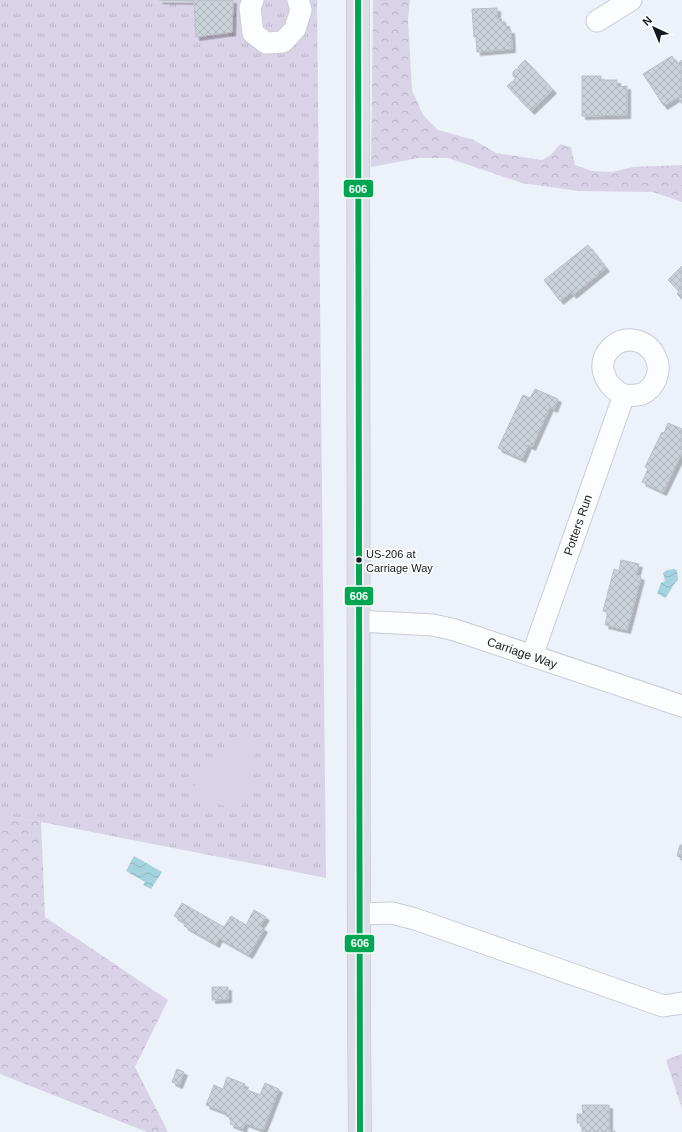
<svg xmlns="http://www.w3.org/2000/svg" width="682" height="1132" font-family="Arial,sans-serif">
  <style>
    .grass { fill: url(#grass-tufts) }
    .forest { fill: url(#forest-crowns) }
    .pitch { fill: #d9d3e8 }
    .water { fill: url(#water-waves) }
    .building { fill: url(#building-cross-hatch); stroke: #b9c0c6; filter: url(#shadow) }
    .lines { fill: none; stroke-linecap: round; stroke-linejoin: round }
    .minor-casing { stroke: #c8cdd5; stroke-width: 23 }
    .highway-casing { stroke: #ced0d5; stroke-width: 24 }
    .minor { stroke: #fcfdfe; stroke-width: 21 }
    .highway { stroke: #dddde8; stroke-width: 22 }
    .bus-1-casing { stroke: #fdfdfd; stroke-width: 9 }
    .bus-1 { stroke: #00a651; stroke-width: 6 }
    .bus-dot { fill: #13181f; stroke: #fdfdfd; stroke-width: 1.5 }
    .labels { text-anchor: middle; stroke-width: 3.5; stroke-linejoin: round; paint-order: stroke }
    .bus-label { font-size: 11px; fill: #13181f; stroke: #fdfdfd; text-anchor: start }
    .street-label { font-size: 12px; fill: #13181f; stroke: #fdfdfd }
    .line-badge { stroke: #fdfdfd; stroke-width: 1.5 }
    .badge-label { font-size: 11px; text-anchor: middle; font-weight: bold; fill: #fff }
  </style>
  <defs>
    <pattern id="grass-tufts" width="24" height="20" patternUnits="userSpaceOnUse"><rect width="24" height="20" fill="#d9d3e8"/><path d="M3 7l-1-3M5 7V3M7 7l1-3M15 17l-1-3M17 17v-4M19 17l1-3" fill="none" stroke="#b9b4c7"/></pattern>
    <pattern id="forest-crowns" width="20" height="18" patternUnits="userSpaceOnUse"><rect width="20" height="18" fill="#d9d3e8"/><path d="M2 6a3 3 0 1 1 6 0M12 15a3 3 0 1 1 6 0" fill="none" stroke="#b9b4c7"/></pattern>
    <pattern id="water-waves" width="16" height="10" patternUnits="userSpaceOnUse"><rect width="16" height="10" fill="#a5d3df"/><path d="M0 5q4-4 8 0t8 0" fill="none" stroke="#8db4bf"/></pattern>
    <pattern id="building-cross-hatch" width="8" height="8" patternUnits="userSpaceOnUse"><rect width="8" height="8" fill="#cbd2d9"/><path d="M0 0l8 8M0 8l8-8" fill="none" stroke="#adb4ba"/></pattern>
    <filter id="shadow"><feDropShadow dx="3.5" dy="3.5" stdDeviation="0" flood-color="#0004"/></filter>
  </defs>
  <rect width="100%" height="100%" fill="#edf2fa"/>
  <path class="grass" d="M 0,0 L 317,0 L 326,878 L 41,822 L 0,815 Z"/>
  <path class="forest" d="M 373,0 L 410,0 L 408,20 L 412,90 L 423,115 L 438,130 L 474,140 L 496,153 L 542,160 L 552,154 L 560,144 L 571,147 L 575,165 L 592,171 L 612,172 L 633,167 L 682,165 L 682,202 L 653,192 L 578,191 L 522,183 L 448,158 L 419,158 L 371,167 Z
    M 0,815 L 41,822 L 45,917 L 168,1000 L 135,1067 L 168,1132 L 147,1132 L 0,1074 Z
    M 682,1054 L 682,1109 L 666,1060 Z"/>
  <path class="pitch" d="M 243,740 C 247,742 251,743 253,748 C 259,763 251,798 239,808 L 237,808 C 231,807 226,806 221,805 C 213,804 200,807 195,797 C 188,780 207,776 216,767 C 226,756 223,740 243,740 Z"/>
  <path class="water" d="M 674,569 L 677,570 L 678,580 C 672,585 671,592 665,598 L 657,593 L 661,583 L 665,581 L 663,573 L 667,570 Z
    M 134,856 L 162,872 L 151,889 L 143,885 L 145,882 L 126,871 Z"/>
  <path class="building" d="M 159,0 L 233,0 L 232,32 L 196,37 L 194,1 Z
    M 497,8 L 497,19 L 501,18 L 502,23 L 506,23 L 506,30 L 511,30 L 512,49 L 477,52 L 476,37 L 474,37 L 472,9 Z
    M 672,56 L 677,64 L 682,60 L 682,104 L 678,97 L 664,106 L 643,74 Z
    M 525,60 L 553,90 L 531,111 L 507,86 L 516,78 L 513,76 L 513,72 L 516,69 L 520,69 L 518,67 Z
    M 582,76 L 601,76 L 601,80 L 617,80 L 617,87 L 627,86 L 627,115 L 582,116 Z
    M 588,245 L 606,268 L 573,295 L 571,292 L 560,301 L 544,280 Z
    M 682,266 L 682,299 L 677,294 L 679,291 L 668,280 Z
    M 535,389 L 558,399 L 554,409 L 550,407 L 532,447 L 528,445 L 522,459 L 498,448 L 523,395 L 530,398 Z
    M 668,423 L 682,429 L 682,453 L 663,492 L 642,482 L 648,469 L 645,467 L 662,432 L 664,433 Z
    M 621,560 L 639,564 L 636,575 L 641,577 L 627,630 L 605,625 L 608,612 L 603,611 L 614,569 L 619,571 Z
    M 680,845 L 682,845 L 682,858 L 677,856 Z
    M 182,903 L 224,927 L 231,916 L 246,925 L 254,910 L 266,917 L 260,926 L 264,929 L 249,955 L 219,938 L 216,944 L 184,926 L 186,923 L 174,916 Z
    M 212,987 L 228,987 L 228,999 L 212,1000 Z
    M 177,1069 L 184,1072 L 179,1085 L 172,1082 Z
    M 227,1077 L 245,1084 L 243,1088 L 260,1095 L 265,1083 L 279,1089 L 263,1130 L 245,1123 L 243,1129 L 230,1124 L 232,1118 L 226,1116 L 227,1113 L 206,1105 L 214,1085 L 223,1089 Z
    M 582,1105 L 609,1105 L 609,1131 L 615,1131 L 615,1132 L 582,1132 L 582,1123 L 577,1123 L 577,1114 L 583,1114 Z"/>
  <g class="lines">
    <g class="minor-casing">
      <path id="minor" d="M 253,0 L 250,8 L 253,33 L 266,43 L 283,42 L 295,29 L 301,10 L 298,0
        M 597,21 L 631,0
        M 358,621 L 433,625 L 455,630 L 682,706
        M 532,656 L 624,395 C 630,395 636,396 642,394 C 655,388 662,371 656,358 C 649,341 628,334 613,346 C 594,362 604,386 624,395
        M 359,914 L 392,913 L 415,919 L 663,1006 L 682,1003"/>
    </g>
    <g class="highway-casing">
      <path id="highway" d="M 358,0 L 359,1028 L 360,1132"/>
    </g>
    <use href="#minor" class="minor"/>
    <use href="#highway" class="highway"/>
    <g class="bus-1-casing">
      <path id="bus-1" d="M 358,0 L 360,1132"/>
    </g>
    <use href="#bus-1" class="bus-1"/>
  </g>
  <circle class="bus-dot" cx="359" cy="560" r="3.5"/>
  <g class="labels">
    <g class="bus-label">
      <text x="366" y="558">US-206 at<tspan x="366" dy="14">Carriage Way</tspan></text>
    </g>
    <g class="street-label">
      <text transform="translate(578 525) rotate(-71)" y="4">Potters Run</text>
      <text transform="translate(522 653) rotate(19)" y="4">Carriage Way</text>
    </g>
  </g>
  <g class="line-badge">
    <rect x="343" y="179" width="31" height="19" rx="4" fill="#00a651"/>
    <rect x="344" y="586" width="30" height="20" rx="4" fill="#00a651"/>
    <rect x="344" y="934" width="31" height="19" rx="4" fill="#00a651"/>
  </g>
  <g class="badge-label">
    <text x="358" y="193">606</text>
    <text x="359" y="600">606</text>
    <text x="360" y="947">606</text>
  </g>
  <g transform="translate(654 28) rotate(316)" stroke="#fdfdfd" stroke-width="3" paint-order="stroke">
  <path d="M0-3L7 15L0 10L-7 15Z" fill="#13181f"/>
  <text y="-6" font-size="11" font-weight="bold" text-anchor="middle" fill="#13181f">N</text>
  </g>
</svg>
